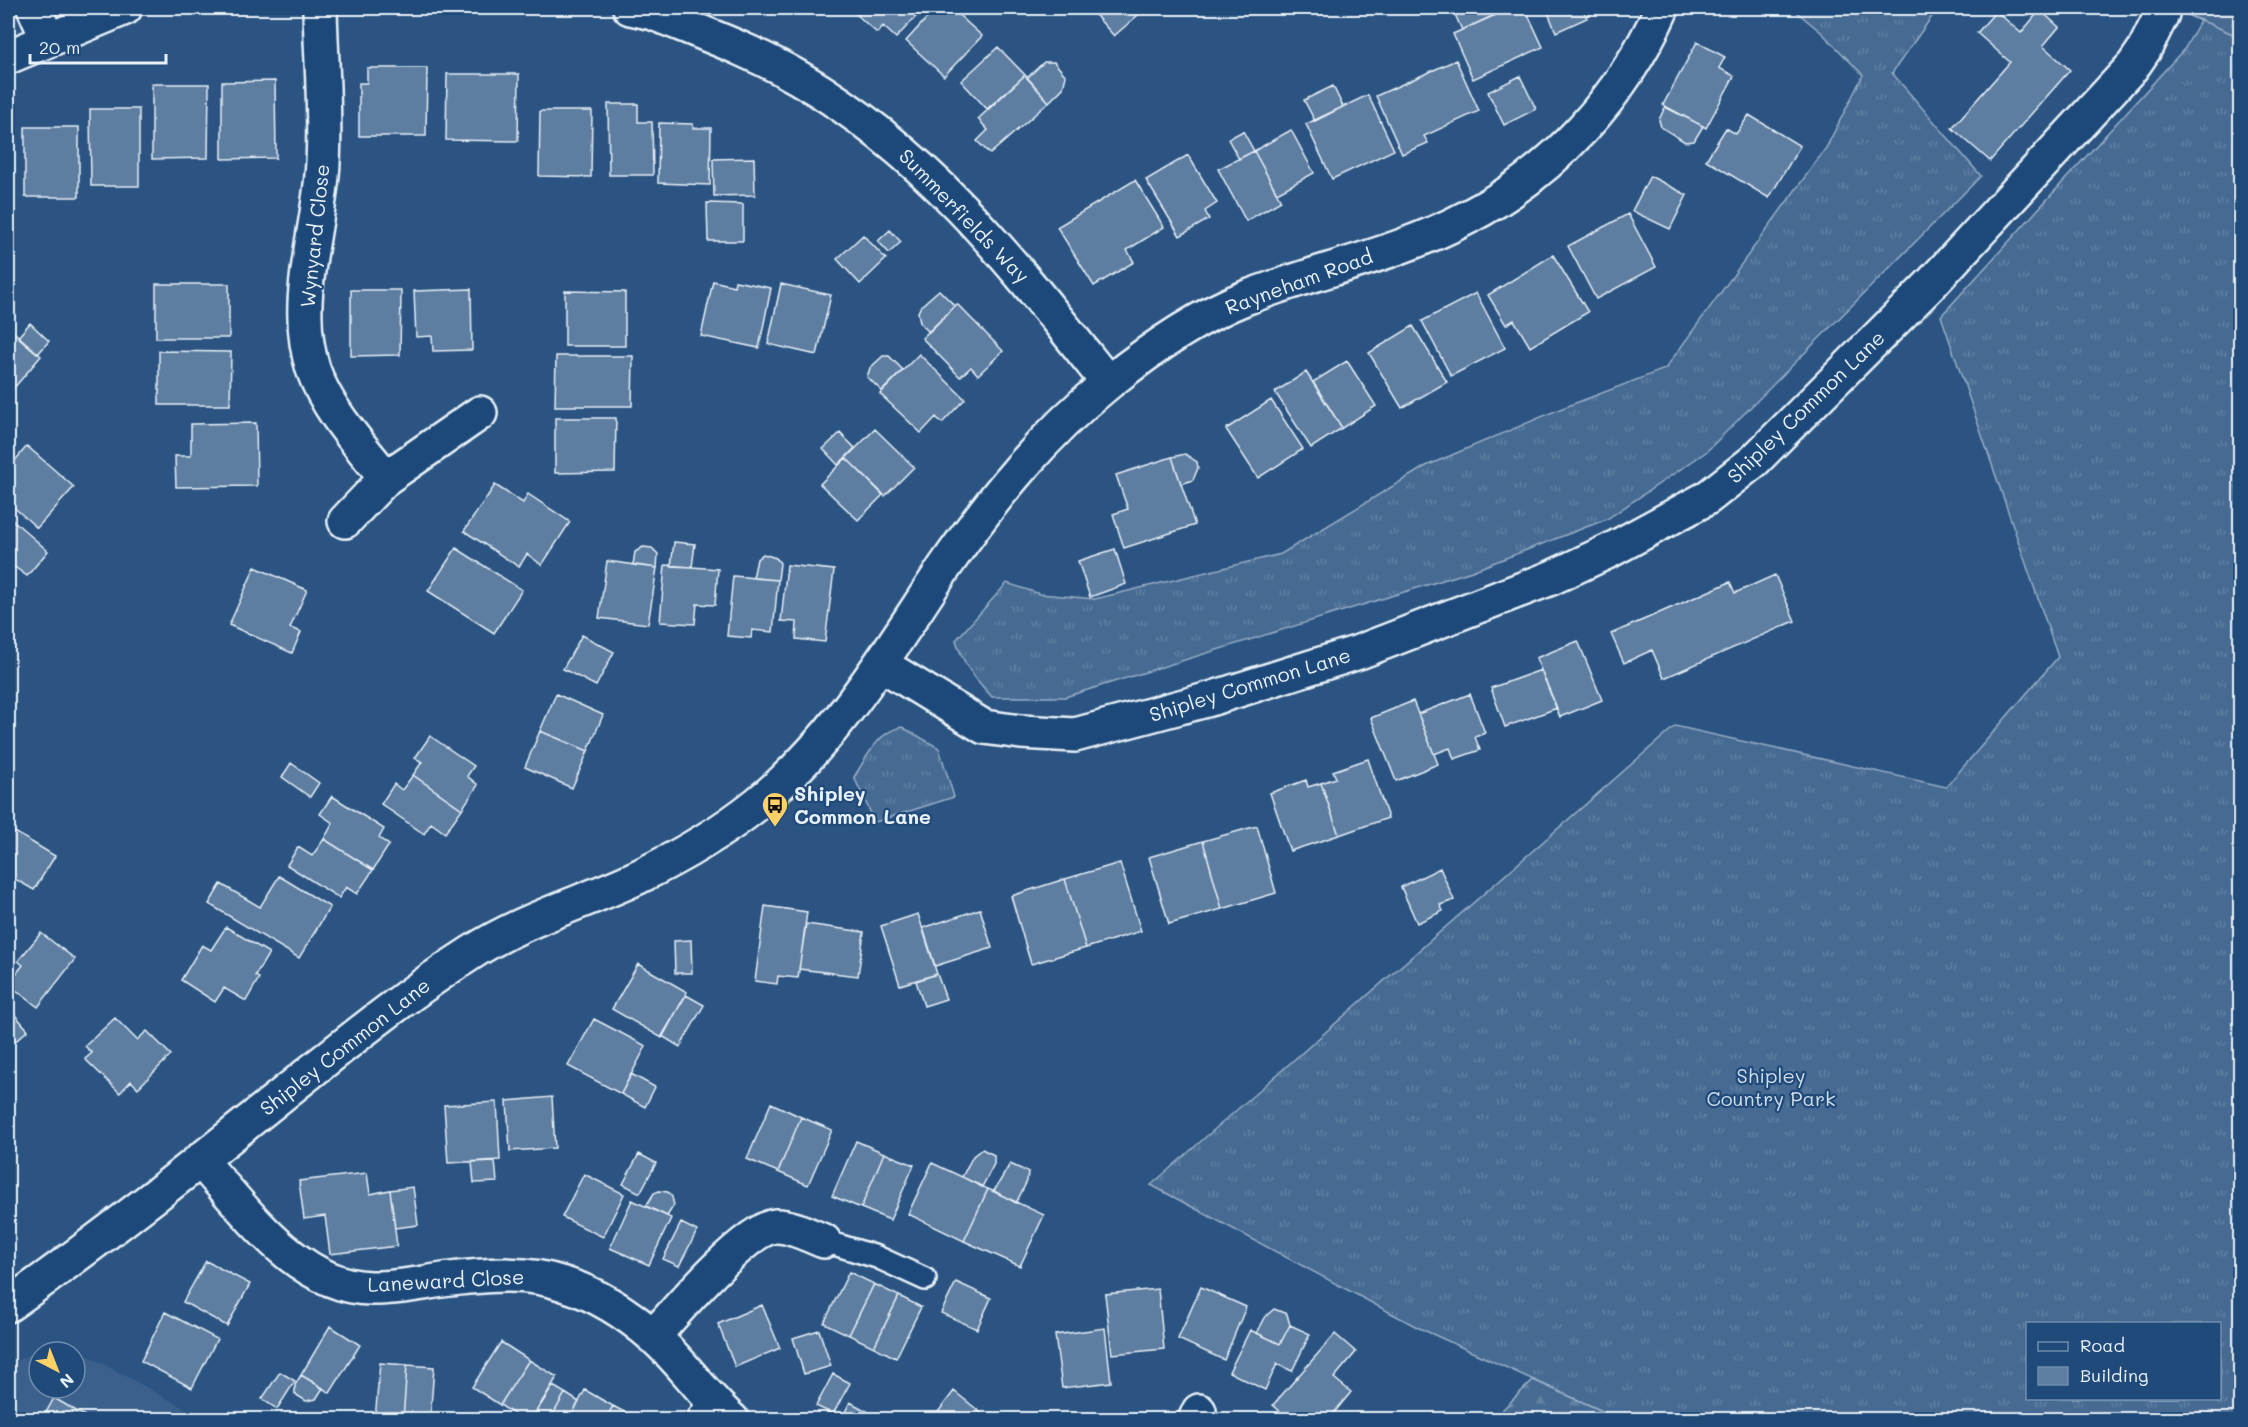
<svg xmlns="http://www.w3.org/2000/svg" width="2248" height="1427" font-family="Mali,sans-serif">
  <style>
    .built { fill: #3a608b; fill-rule: evenodd }
    .grass { fill: url(#grass-tufts); stroke: #98aec6; stroke-width: 1.5; fill-rule: evenodd }
    .forest { fill: url(#forest-firs); stroke: #98aec6; stroke-width: 1.5 }
    .building { fill: #5d7da1; stroke: #e8f1f8; stroke-width: 1.5 }
    .lines { fill: none; stroke-linecap: round; stroke-linejoin: round }
    .lane-casing { stroke: #e8f1f8; stroke-width: 26 }
    .street-casing { stroke: #e8f1f8; stroke-width: 38 }
    .secondary-casing { stroke: #e8f1f8; stroke-width: 38 }
    .lane { stroke: #1f4a7a; stroke-width: 21 }
    .street { stroke: #1f4a7a; stroke-width: 33 }
    .secondary { stroke: #1f4a7a; stroke-width: 33 }
    .labels { text-anchor: middle; stroke-width: 4.5; stroke-linejoin: round; paint-order: stroke }
    .street-label { font-size: 20px; fill: #e8f1f8; stroke: #1f4a7a }
    .poi-label { font-size: 20px; font-weight: bold; fill: #e8f1f8; stroke: #1f4a7a; text-anchor: start }
    .park-label { font-size: 20px; fill: #d0dde9; stroke: #1f4a7a }
  </style>
  <defs>
    <pattern id="grass-tufts" width="24" height="20" patternUnits="userSpaceOnUse" patternTransform="scale(1.5)"><rect width="24" height="20" fill="#476b93"/><path d="M3 7l-1-3M5 7V3M7 7l1-3M15 17l-1-3M17 17v-4M19 17l1-3" fill="none" stroke="#6281a3"/></pattern>
    <pattern id="forest-firs" width="22" height="20" patternUnits="userSpaceOnUse" patternTransform="scale(1.5)"><rect width="22" height="20" fill="#476b93"/><path d="M5 1l3.5 6h-7zM16 11l3.5 6h-7z" fill="#6281a3"/></pattern>
  </defs>
  <rect width="100%" height="100%" fill="#2b5482"/>
  <filter id="ink" filterUnits="userSpaceOnUse"><feTurbulence type="fractalNoise" baseFrequency=".0167" numOctaves="2"/><feDisplacementMap in="SourceGraphic" scale="12" xChannelSelector="R" yChannelSelector="G"/><feConvolveMatrix kernelMatrix="1 2 1 2 8 2 1 2 1" color-interpolation-filters="sRGB"/></filter>
  <g filter="url(#ink)">
    <path class="built" d="M 60,1340 L 204,1419 L 8,1419 L 8,1365 ZM 39,1352 L 75,1352 L 75,1388 L 39,1388 Z"/>
    <path class="grass" d="M 1792,8 L 1938,8 L 1892,73 L 1981,176 L 1706,452 L 1607,519 L 1472,571 L 1065,697 L 992,697 C 976,680 962,663 956,640 L 1007,583 L 1040,594 L 1095,599 L 1281,554 L 1426,466 L 1560,409 L 1665,369 L 1826,148 L 1863,75 L 1822,33 Z
      M 2172,8 L 2240,8 L 2240,1419 L 1620,1419 L 1417,1327 L 1151,1185 L 1675,726 L 1946,787 L 2058,657 L 1941,316 L 2185,48 L 2200,21 ZM 2028,1324 L 2220,1324 L 2220,1398 L 2028,1398 Z
      M 902,727 L 939,748 L 954,797 L 875,822 L 854,777 C 867,757 877,732 902,727 Z"/>
    <path class="forest" d="M 2172,8 L 2240,8 L 2240,37 Z
      M 1533,1380 L 1620,1419 L 1493,1419 Z"/>
    <path class="building" d="M 864,8 L 924,8 L 896,38 L 883,26 L 877,33 L 857,15 Z
      M 936,8 L 951,8 L 982,36 L 944,76 L 906,41 Z
      M 1089,8 L 1146,8 L 1114,36 Z
      M 1465,8 L 1499,8 L 1501,12 L 1462,30 L 1454,12 Z
      M 1511,8 L 1525,8 L 1543,47 L 1473,79 L 1453,34 Z
      M 1546,8 L 1582,8 L 1587,18 L 1556,32 Z
      M 2040,10 L 2059,27 L 2043,46 L 2070,70 L 1990,161 L 1952,128 L 2010,62 L 1977,33 L 1996,11 L 2021,33 Z
      M 1697,42 L 1725,57 L 1719,68 L 1734,76 L 1706,128 L 1663,105 Z
      M 998,47 L 1025,75 L 987,109 L 961,81 Z
      M 1456,60 L 1479,111 L 1424,136 L 1428,143 L 1402,154 L 1376,96 Z
      M 1044,62 L 1054,62 L 1066,76 L 1063,88 L 1049,102 L 1027,78 Z
      M 367,68 L 427,68 L 426,136 L 359,136 L 359,83 L 367,83 Z
      M 447,74 L 519,74 L 518,141 L 446,140 Z
      M 1025,75 L 1049,102 L 990,154 L 977,141 L 988,130 L 978,119 Z
      M 1520,76 L 1536,109 L 1504,125 L 1488,92 Z
      M 275,81 L 276,158 L 222,159 L 222,82 Z
      M 152,84 L 209,84 L 208,158 L 152,159 Z
      M 1333,86 L 1343,107 L 1315,121 L 1304,100 Z
      M 1368,95 L 1394,150 L 1332,179 L 1306,124 Z
      M 608,104 L 638,104 L 638,122 L 652,122 L 653,175 L 609,175 Z
      M 1665,107 L 1703,126 L 1694,141 L 1685,142 L 1661,127 L 1659,120 Z
      M 90,109 L 139,109 L 139,186 L 91,186 Z
      M 540,111 L 592,111 L 591,177 L 539,176 Z
      M 1749,115 L 1800,146 L 1769,198 L 1706,160 L 1726,128 L 1736,134 Z
      M 659,123 L 693,124 L 693,128 L 711,128 L 710,185 L 658,183 Z
      M 25,127 L 79,127 L 79,197 L 25,197 Z
      M 1291,130 L 1314,173 L 1277,193 L 1254,151 Z
      M 1243,131 L 1254,151 L 1239,159 L 1228,139 Z
      M 1254,151 L 1281,201 L 1246,221 L 1218,169 Z
      M 1188,155 L 1217,203 L 1205,211 L 1209,219 L 1180,236 L 1146,180 Z
      M 754,158 L 755,195 L 714,196 L 713,159 Z
      M 1650,176 L 1687,195 L 1670,229 L 1632,211 Z
      M 1135,180 L 1164,227 L 1127,250 L 1134,262 L 1094,286 L 1057,227 Z
      M 707,203 L 743,204 L 743,241 L 708,241 Z
      M 1628,214 L 1656,267 L 1596,299 L 1568,246 Z
      M 890,230 L 901,242 L 889,253 L 878,241 Z
      M 863,235 L 886,259 L 860,284 L 837,259 Z
      M 1553,255 L 1588,312 L 1530,347 L 1514,320 L 1506,325 L 1488,295 Z
      M 713,281 L 734,286 L 735,281 L 771,288 L 759,348 L 701,336 Z
      M 156,284 L 229,284 L 229,338 L 156,338 Z
      M 781,284 L 831,295 L 817,355 L 768,344 Z
      M 471,289 L 472,350 L 433,351 L 432,336 L 416,337 L 414,291 Z
      M 351,290 L 401,290 L 400,355 L 351,356 Z
      M 939,290 L 955,306 L 929,332 L 920,323 L 918,312 L 921,306 Z
      M 565,291 L 625,292 L 625,346 L 565,346 Z
      M 1476,293 L 1505,348 L 1451,376 L 1422,321 Z
      M 957,304 L 1003,351 L 978,375 L 971,367 L 960,377 L 922,338 Z
      M 30,323 L 49,341 L 38,354 L 18,337 Z
      M 1413,326 L 1447,382 L 1402,408 L 1369,353 Z
      M 8,327 L 41,356 L 8,395 Z
      M 159,351 L 231,352 L 230,405 L 159,405 Z
      M 919,354 L 965,399 L 942,423 L 936,417 L 921,433 L 880,394 Z
      M 556,356 L 633,356 L 632,406 L 555,406 Z
      M 883,356 L 889,356 L 903,370 L 882,391 L 867,377 L 870,368 Z
      M 1347,361 L 1376,406 L 1342,428 L 1313,382 Z
      M 1306,372 L 1342,428 L 1311,448 L 1275,392 Z
      M 1271,400 L 1303,449 L 1258,478 L 1226,429 Z
      M 555,418 L 616,418 L 615,472 L 555,473 Z
      M 256,423 L 257,486 L 176,487 L 175,456 L 191,456 L 191,424 Z
      M 875,429 L 914,467 L 885,496 L 846,458 Z
      M 840,433 L 855,448 L 838,465 L 823,449 Z
      M 27,446 L 74,487 L 37,528 L 8,502 L 8,469 Z
      M 1185,454 L 1197,462 L 1198,468 L 1193,480 L 1181,484 L 1172,457 Z
      M 1172,457 L 1195,525 L 1124,548 L 1113,514 L 1128,509 L 1116,475 Z
      M 846,458 L 883,495 L 858,520 L 820,484 Z
      M 495,485 L 523,503 L 528,494 L 570,522 L 542,565 L 527,554 L 519,567 L 464,531 Z
      M 8,516 L 48,551 L 27,576 L 8,562 Z
      M 674,542 L 695,544 L 692,567 L 671,566 Z
      M 643,547 L 652,548 L 658,554 L 657,568 L 633,565 L 635,552 Z
      M 456,548 L 522,590 L 494,633 L 428,591 Z
      M 1115,549 L 1126,584 L 1090,597 L 1078,561 Z
      M 763,554 L 776,558 L 780,563 L 778,580 L 753,578 L 757,559 Z
      M 607,561 L 657,568 L 648,624 L 599,618 Z
      M 665,565 L 718,569 L 715,605 L 697,604 L 695,624 L 660,622 Z
      M 787,565 L 834,570 L 825,642 L 796,639 L 797,622 L 781,621 Z
      M 255,567 L 307,590 L 290,628 L 301,632 L 292,653 L 229,625 Z
      M 1775,575 L 1795,621 L 1664,678 L 1652,650 L 1624,663 L 1611,634 L 1730,582 L 1735,593 Z
      M 733,576 L 778,580 L 773,632 L 752,630 L 751,638 L 727,636 Z
      M 582,635 L 614,652 L 596,686 L 563,669 Z
      M 1578,641 L 1602,700 L 1560,717 L 1536,658 Z
      M 1541,670 L 1557,708 L 1505,727 L 1491,688 Z
      M 556,694 L 603,715 L 588,751 L 540,731 Z
      M 1470,694 L 1485,733 L 1475,737 L 1480,750 L 1454,759 L 1450,748 L 1434,754 L 1418,714 Z
      M 1413,701 L 1438,764 L 1396,781 L 1371,718 Z
      M 540,731 L 588,751 L 572,788 L 525,767 Z
      M 430,736 L 474,766 L 467,776 L 478,785 L 462,809 L 413,775 L 422,762 L 415,758 Z
      M 1368,759 L 1388,818 L 1339,835 L 1321,783 L 1336,778 L 1333,771 Z
      M 291,763 L 319,783 L 310,797 L 282,777 Z
      M 413,775 L 462,809 L 445,833 L 431,823 L 424,834 L 381,804 L 394,784 L 402,790 Z
      M 1306,780 L 1308,787 L 1321,783 L 1339,835 L 1290,851 L 1270,793 Z
      M 332,796 L 384,829 L 379,838 L 389,845 L 373,870 L 324,839 L 333,823 L 320,814 Z
      M 1257,826 L 1276,893 L 1222,909 L 1203,841 Z
      M 8,828 L 55,856 L 34,890 L 10,876 L 8,881 Z
      M 324,839 L 373,870 L 357,894 L 346,887 L 339,898 L 287,865 L 298,847 L 312,856 Z
      M 1203,841 L 1222,909 L 1169,924 L 1149,857 Z
      M 1120,863 L 1141,931 L 1086,948 L 1065,879 Z
      M 1440,868 L 1454,900 L 1440,905 L 1443,911 L 1417,923 L 1401,887 Z
      M 279,876 L 330,907 L 299,958 L 209,904 L 221,884 L 260,907 Z
      M 1065,879 L 1086,948 L 1031,964 L 1011,896 Z
      M 765,906 L 807,912 L 798,978 L 778,976 L 777,984 L 755,981 Z
      M 980,909 L 992,948 L 935,966 L 923,928 Z
      M 918,914 L 937,974 L 900,985 L 881,926 Z
      M 806,924 L 864,932 L 858,976 L 799,969 Z
      M 226,927 L 269,953 L 255,976 L 259,978 L 246,1001 L 224,988 L 215,1002 L 181,980 L 202,945 L 211,950 Z
      M 41,933 L 75,959 L 38,1007 L 8,984 L 23,965 L 18,961 Z
      M 691,940 L 692,973 L 675,973 L 674,941 Z
      M 638,964 L 687,992 L 662,1038 L 612,1009 Z
      M 937,974 L 946,999 L 924,1006 L 916,981 Z
      M 686,995 L 704,1005 L 680,1047 L 662,1036 Z
      M 8,1007 L 28,1030 L 8,1048 Z
      M 115,1018 L 137,1040 L 147,1031 L 171,1055 L 138,1088 L 131,1081 L 120,1093 L 85,1059 L 92,1053 L 85,1046 Z
      M 594,1019 L 646,1046 L 621,1094 L 568,1066 Z
      M 631,1074 L 655,1087 L 645,1107 L 621,1094 Z
      M 552,1097 L 555,1148 L 510,1151 L 507,1101 Z
      M 497,1102 L 500,1160 L 448,1163 L 444,1105 Z
      M 771,1103 L 801,1117 L 778,1172 L 747,1159 Z
      M 801,1117 L 832,1130 L 808,1185 L 778,1172 Z
      M 856,1141 L 884,1153 L 861,1208 L 832,1196 Z
      M 982,1149 L 994,1155 L 994,1164 L 982,1187 L 962,1177 L 973,1156 Z
      M 884,1153 L 914,1165 L 890,1220 L 861,1208 Z
      M 639,1154 L 656,1163 L 640,1193 L 623,1184 Z
      M 495,1161 L 497,1182 L 474,1183 L 472,1162 Z
      M 932,1163 L 988,1189 L 964,1241 L 908,1214 Z
      M 1010,1164 L 1028,1172 L 1027,1181 L 1016,1203 L 994,1191 Z
      M 367,1173 L 370,1194 L 390,1190 L 397,1246 L 330,1254 L 325,1216 L 304,1219 L 299,1181 Z
      M 584,1174 L 624,1194 L 603,1237 L 562,1217 Z
      M 413,1187 L 418,1225 L 395,1228 L 390,1190 Z
      M 988,1189 L 1044,1215 L 1020,1266 L 964,1241 Z
      M 659,1191 L 668,1192 L 672,1197 L 674,1205 L 667,1216 L 646,1206 L 654,1193 Z
      M 632,1200 L 671,1218 L 649,1265 L 610,1248 Z
      M 681,1223 L 697,1231 L 679,1266 L 663,1259 Z
      M 206,1261 L 250,1284 L 227,1326 L 183,1302 Z
      M 849,1272 L 874,1284 L 849,1335 L 824,1323 Z
      M 956,1282 L 991,1298 L 977,1329 L 941,1313 Z
      M 874,1284 L 899,1296 L 874,1347 L 849,1335 Z
      M 1201,1287 L 1246,1307 L 1224,1360 L 1178,1339 Z
      M 1158,1289 L 1164,1349 L 1112,1354 L 1105,1294 Z
      M 899,1296 L 921,1307 L 896,1358 L 874,1347 Z
      M 762,1305 L 780,1348 L 735,1367 L 718,1324 Z
      M 1274,1309 L 1287,1314 L 1290,1325 L 1280,1344 L 1257,1333 L 1266,1316 Z
      M 165,1312 L 217,1339 L 192,1388 L 141,1361 Z
      M 1290,1325 L 1310,1334 L 1292,1371 L 1277,1364 L 1265,1390 L 1229,1372 L 1250,1330 L 1280,1344 Z
      M 330,1326 L 360,1345 L 330,1393 L 301,1375 Z
      M 1105,1328 L 1111,1382 L 1062,1388 L 1055,1335 Z
      M 819,1330 L 831,1366 L 804,1374 L 793,1338 Z
      M 1335,1334 L 1356,1352 L 1334,1378 L 1351,1392 L 1328,1420 L 1290,1420 L 1273,1405 Z
      M 501,1342 L 529,1360 L 500,1405 L 472,1387 Z
      M 529,1360 L 557,1377 L 531,1420 L 523,1420 L 500,1405 Z
      M 380,1363 L 407,1365 L 403,1420 L 375,1420 Z
      M 407,1365 L 434,1367 L 430,1420 L 403,1420 Z
      M 280,1372 L 295,1381 L 277,1409 L 262,1399 Z
      M 833,1374 L 850,1383 L 833,1414 L 816,1406 Z
      M 301,1375 L 323,1388 L 316,1399 L 306,1401 L 295,1394 L 295,1385 Z
      M 553,1386 L 565,1393 L 550,1420 L 531,1420 Z
      M 585,1390 L 613,1406 L 605,1420 L 569,1420 Z
      M 954,1391 L 990,1420 L 932,1420 Z
      M 565,1393 L 579,1402 L 569,1420 L 550,1420 Z
      M 54,1398 L 92,1420 L 42,1420 Z
      M 850,1402 L 883,1420 L 841,1420 Z
      M 613,1406 L 639,1420 L 605,1420 Z"/>
    <g class="lines">
      <g class="lane-casing">
        <path id="lane" d="M 824,1241 L 877,1257 L 925,1279
          M 697,1420 L 710,1400"/>
      </g>
      <g class="street-casing">
        <path id="street" d="M 34,8 L 48,40
          M 320,8 C 321,58 326,111 323,162 C 320,230 291,301 313,369 C 327,410 360,445 386,478
          M 345,521 L 386,478 L 480,413
          M 881,664 L 984,727 L 1021,732 L 1075,735 L 1210,699 L 1359,652 L 1551,578 L 1611,550 L 1707,498 L 1754,461 L 1930,285 L 2133,66 L 2144,50 L 2162,14
          M 200,1160 C 245,1209 297,1286 370,1288 C 396,1289 425,1282 451,1279 C 489,1275 527,1271 564,1284 C 596,1294 628,1314 654,1337 C 682,1362 703,1394 732,1420
          M 653,1337 C 675,1312 745,1230 775,1226 C 791,1225 810,1236 824,1241
          M 1195,1420 L 1199,1411"/>
      </g>
      <g class="secondary-casing">
        <path id="secondary" d="M 630,8 L 653,13 C 702,33 753,51 799,78 C 930,154 1015,266 1108,383
          M 8,57 L 125,8
          M 8,1305 C 99,1241 186,1172 273,1102 C 338,1050 402,997 471,953 C 523,919 583,903 638,877 C 679,857 722,832 757,804 C 836,741 889,650 944,568 C 991,500 1043,435 1108,383 C 1147,352 1199,316 1245,298 C 1318,270 1399,254 1468,217 C 1554,172 1623,96 1662,8"/>
      </g>
      <use href="#lane" class="lane"/>
      <use href="#street" class="street"/>
      <use href="#secondary" class="secondary"/>
    </g>
  </g>
  <defs>
    <g id="bus-pin" transform="scale(1.35)"><path d="M0 17L-7.5 6A9.5 9.5 0 1 1 7.5 6Z" fill="#ffd166" stroke="#1f4a7a"/><path d="M-5-6H5V4H4V6H2V4H-2V6H-4V4H-5ZM-3.5-4V0h7V-4ZM-3.5 1.2v1.5H-2V1.2ZM2 1.2v1.5H3.5V1.2Z" fill="#111"/></g>
  </defs>
  <g fill-rule="evenodd">
    <use href="#bus-pin" x="775" y="805"/>
  </g>
  <g class="labels">
    <g class="street-label">
      <text transform="translate(964 216) rotate(46)" y="7">Summerfields Way</text>
      <text transform="translate(315 236) rotate(-84)" y="7">Wynyard Close</text>
      <text transform="translate(1299 282) rotate(-20)" y="7">Rayneham Road</text>
      <text transform="translate(1806 407) rotate(-44)" y="7">Shipley Common Lane</text>
      <text transform="translate(1250 685) rotate(-17)" y="7">Shipley Common Lane</text>
      <text transform="translate(345 1047) rotate(-38)" y="7">Shipley Common Lane</text>
      <text transform="translate(446 1281) rotate(-3)" y="7">Laneward Close</text>
    </g>
    <g class="poi-label">
      <text x="794" y="801">Shipley<tspan x="794" dy="23">Common Lane</tspan></text>
    </g>
    <g class="park-label">
      <text x="1771" y="1083">Shipley<tspan x="1771" dy="23">Country Park</tspan></text>
    </g>
  </g>
  <rect width="2248" height="1427" fill="none" stroke="#1f4a7a" stroke-width="30"/>
  <rect x="15" y="15" width="2218" height="1397" fill="none" stroke="#e8f1f8" stroke-width="2" filter="url(#ink)"/>
  <rect x="2026" y="1322" width="195" height="78" fill="#1f4a7a" stroke="#6f8dac" stroke-width="1.5"/>
  <rect x="2038" y="1342" width="30" height="9" fill="#1f4a7a" stroke="#6f8dac" stroke-width="1.5"/>
  <text x="2080" y="1352" font-size="18" fill="#e8f1f8">Road</text>
  <rect x="2038" y="1367" width="30" height="18" fill="#5d7da1" stroke="#6f8dac" stroke-width="1.5"/>
  <text x="2080" y="1382" font-size="18" fill="#e8f1f8">Building</text>
  <g transform="translate(57 1370) rotate(138)"><circle r="28" fill="#1f4a7a" stroke="#6f8dac" stroke-width="1.5"/>
  <path d="M0-4.5L10 22L0 15L-10 22Z" fill="#ffd166"/>
  <text y="-9" font-size="16" font-weight="bold" text-anchor="middle" fill="#e8f1f8">N</text>
  </g>
  <path d="M30 54v9h136v-9" fill="none" stroke="#e8f1f8" stroke-width="3"/>
  <text x="39" y="54" font-size="18" fill="#e8f1f8" stroke="#1f4a7a" stroke-width="4.5" paint-order="stroke">20 m</text>
</svg>
